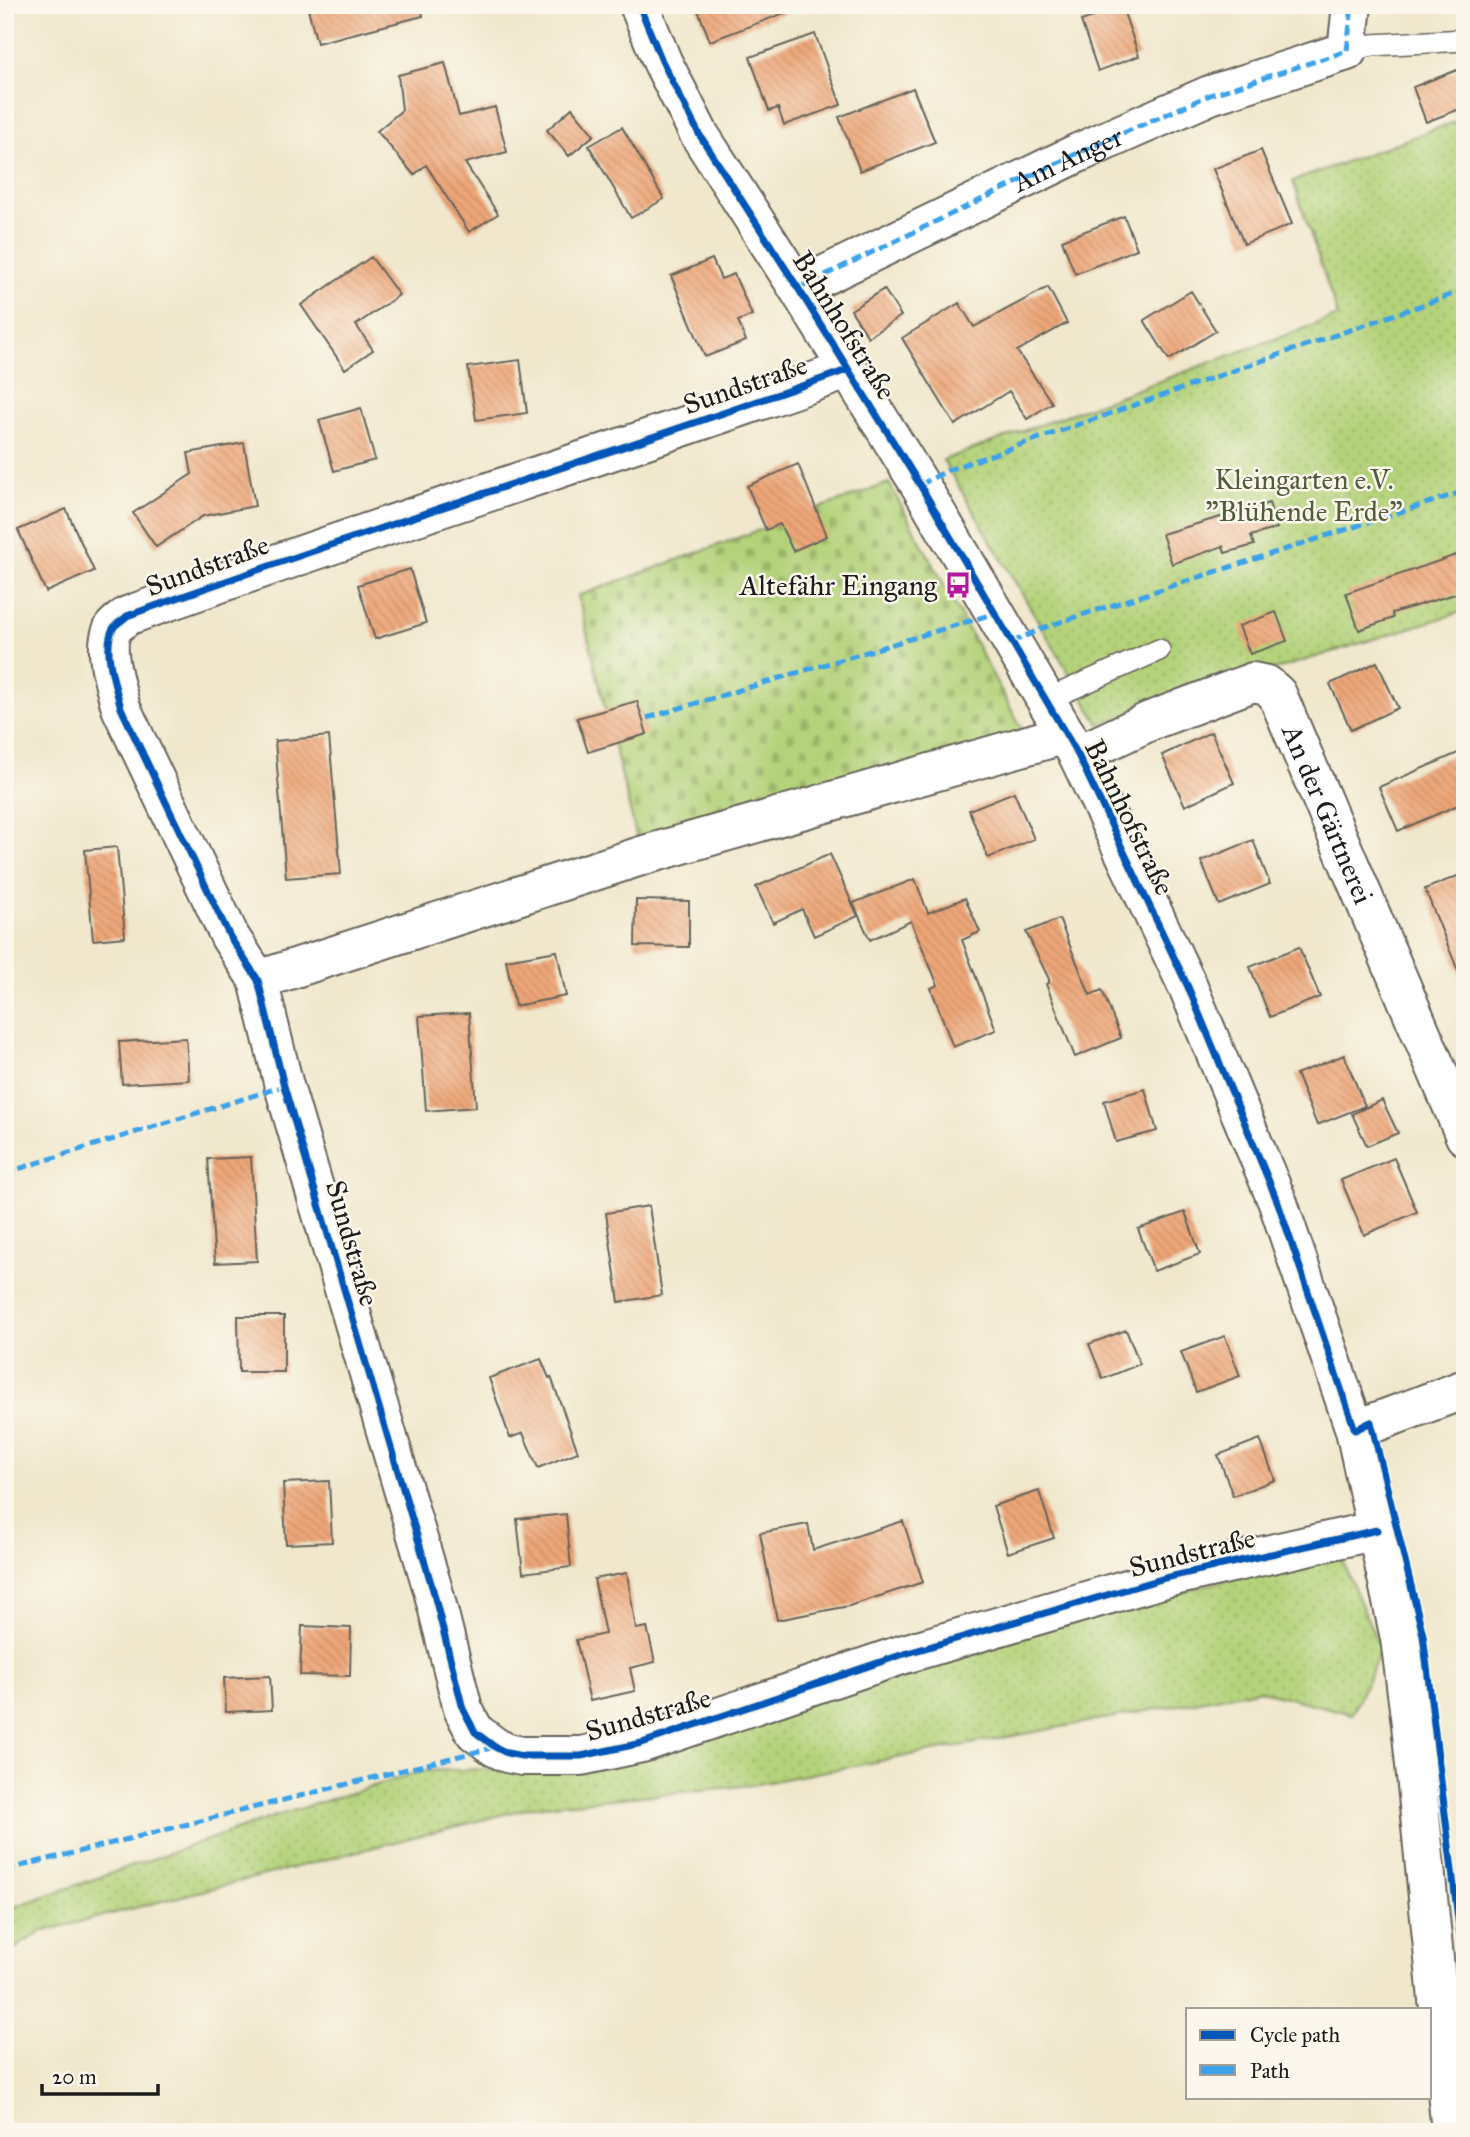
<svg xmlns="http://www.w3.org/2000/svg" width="1470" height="2137" font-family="'IM FELL Great Primer',serif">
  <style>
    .green { fill: url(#green-dots); stroke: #68774a; stroke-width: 2 }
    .cemetery { fill: url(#cemetery-stones); stroke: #68774a; stroke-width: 2 }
    .building { fill: url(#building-back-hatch) }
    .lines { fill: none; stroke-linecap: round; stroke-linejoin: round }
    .service-casing { stroke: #66635a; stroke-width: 24 }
    .minor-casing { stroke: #66635a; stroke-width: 42 }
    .service { stroke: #fff; stroke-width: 21 }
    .minor { stroke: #fff; stroke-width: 38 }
    .quiet { stroke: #3da2ea; stroke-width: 5; stroke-dasharray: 10 5; stroke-linecap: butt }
    .cycleway-casing { stroke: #fbf7ec; stroke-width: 11 }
    .cycleway { stroke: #0057b8; stroke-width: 7 }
    .labels { text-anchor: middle; stroke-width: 5; stroke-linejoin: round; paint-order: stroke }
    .street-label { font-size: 28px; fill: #1c1c1c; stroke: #fbf7ec }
    .park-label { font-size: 28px; fill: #515c3d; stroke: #fbf7ec }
    .poi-label { font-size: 28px; fill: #1c1c1c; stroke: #fbf7ec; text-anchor: end }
  </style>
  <defs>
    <pattern id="green-dots" width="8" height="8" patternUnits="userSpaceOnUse" patternTransform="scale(1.75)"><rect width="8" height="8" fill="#b3d279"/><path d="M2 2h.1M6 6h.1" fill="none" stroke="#99b468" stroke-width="1.8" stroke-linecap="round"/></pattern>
    <pattern id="cemetery-stones" width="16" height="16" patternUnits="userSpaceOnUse" patternTransform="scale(1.75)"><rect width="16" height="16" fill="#b3d279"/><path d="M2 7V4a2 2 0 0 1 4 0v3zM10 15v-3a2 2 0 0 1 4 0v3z" fill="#99b468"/></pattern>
    <pattern id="building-back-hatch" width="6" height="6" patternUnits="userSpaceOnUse" patternTransform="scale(1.75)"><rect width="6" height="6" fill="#eda678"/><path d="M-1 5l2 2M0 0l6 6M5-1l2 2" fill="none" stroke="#cb8e67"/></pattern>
  </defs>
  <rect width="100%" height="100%" fill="#fbf7ec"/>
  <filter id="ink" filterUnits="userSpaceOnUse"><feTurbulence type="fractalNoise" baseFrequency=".0143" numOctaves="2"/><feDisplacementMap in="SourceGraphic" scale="14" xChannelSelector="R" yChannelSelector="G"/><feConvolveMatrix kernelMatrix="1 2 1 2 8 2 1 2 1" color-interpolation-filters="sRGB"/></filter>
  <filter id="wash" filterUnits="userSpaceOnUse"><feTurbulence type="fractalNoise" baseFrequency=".00686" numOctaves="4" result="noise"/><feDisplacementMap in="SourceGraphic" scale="28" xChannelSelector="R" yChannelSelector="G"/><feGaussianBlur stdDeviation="1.57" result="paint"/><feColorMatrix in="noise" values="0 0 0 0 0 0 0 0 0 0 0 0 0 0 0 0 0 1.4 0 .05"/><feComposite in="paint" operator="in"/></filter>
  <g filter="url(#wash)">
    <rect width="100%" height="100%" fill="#f0e7cc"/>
    <path class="green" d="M 1465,118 L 1465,611 L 1099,724 L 943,460 L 1338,316 L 1293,181 Z
      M 1338,1551 L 1381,1650 L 1352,1714 L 1258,1690 L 752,1785 L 533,1807 L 40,1932 L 5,1955 L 5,1910 L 273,1817 L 422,1771 L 556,1767 L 949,1653 Z"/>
    <path class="cemetery" d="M 889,483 L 1024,733 L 641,856 L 578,596 Z"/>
    <g id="blocks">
      <path class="building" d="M 307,5 L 421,5 L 423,16 L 317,43 Z
        M 696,5 L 797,5 L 798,8 L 710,41 Z
        M 1122,7 L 1139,56 L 1098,71 L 1081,21 Z
        M 815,34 L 841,105 L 784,125 L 778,108 L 769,111 L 750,57 Z
        M 445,63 L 459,116 L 495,107 L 507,152 L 465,163 L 498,214 L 469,232 L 426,165 L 414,175 L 377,131 L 402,110 L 398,75 Z
        M 1465,67 L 1465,107 L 1426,122 L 1413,87 Z
        M 913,88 L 935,142 L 860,171 L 839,117 Z
        M 572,108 L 594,135 L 569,156 L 547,130 Z
        M 622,127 L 664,199 L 631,218 L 589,146 Z
        M 1261,150 L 1292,224 L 1244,244 L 1213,169 Z
        M 1124,216 L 1137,249 L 1075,274 L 1062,240 Z
        M 371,257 L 399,295 L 356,325 L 373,350 L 345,369 L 301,305 Z
        M 712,259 L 721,279 L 734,274 L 752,315 L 738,321 L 746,341 L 705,357 L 671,276 Z
        M 1048,287 L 1067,323 L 1017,351 L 1052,403 L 1027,419 L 1009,391 L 955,425 L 902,338 L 959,303 L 974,327 Z
        M 884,289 L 901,316 L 868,337 L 851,310 Z
        M 1191,291 L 1216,331 L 1169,360 L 1144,320 Z
        M 520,360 L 527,413 L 476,420 L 468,367 Z
        M 361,408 L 375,460 L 334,471 L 319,420 Z
        M 244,443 L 255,506 L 203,516 L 156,547 L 133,513 L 192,474 L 188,453 Z
        M 798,464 L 827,536 L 793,551 L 780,524 L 766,530 L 747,486 Z
        M 1269,503 L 1277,528 L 1251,536 L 1254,545 L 1225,553 L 1223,546 L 1172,564 L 1162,534 Z
        M 66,509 L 94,571 L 46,592 L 18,530 Z
        M 1456,555 L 1465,591 L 1392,613 L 1393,618 L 1359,630 L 1346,593 Z
        M 410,569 L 426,623 L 375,639 L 358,585 Z
        M 1276,612 L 1287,641 L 1250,654 L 1239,626 Z
        M 1377,662 L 1398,708 L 1351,730 L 1330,684 Z
        M 637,701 L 647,734 L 588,752 L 577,718 Z
        M 1211,732 L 1234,783 L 1185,806 L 1162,755 Z
        M 329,736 L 341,874 L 286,878 L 275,741 Z
        M 1465,750 L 1465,802 L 1398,831 L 1379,787 Z
        M 1014,792 L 1034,839 L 988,858 L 969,810 Z
        M 1253,840 L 1270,884 L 1219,905 L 1201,861 Z
        M 117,847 L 125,937 L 93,940 L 85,850 Z
        M 830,854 L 858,916 L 814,936 L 802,909 L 773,923 L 756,887 Z
        M 1465,873 L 1465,983 L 1463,983 L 1425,889 Z
        M 915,879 L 928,913 L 965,898 L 980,932 L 962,940 L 996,1030 L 953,1047 L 931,988 L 938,985 L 911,921 L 870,940 L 853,903 Z
        M 636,900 L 689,901 L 689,947 L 635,946 Z
        M 1059,919 L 1090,995 L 1102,990 L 1121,1038 L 1075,1057 L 1046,984 L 1049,983 L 1049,979 L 1026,932 Z
        M 1299,947 L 1320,997 L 1270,1017 L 1250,967 Z
        M 557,951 L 566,996 L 515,1006 L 506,960 Z
        M 469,1013 L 476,1107 L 426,1111 L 419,1016 Z
        M 186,1038 L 189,1080 L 122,1084 L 119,1042 Z
        M 1344,1055 L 1365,1106 L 1317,1125 L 1296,1074 Z
        M 1145,1089 L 1157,1131 L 1116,1142 L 1104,1101 Z
        M 1382,1100 L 1398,1133 L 1367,1146 L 1352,1114 Z
        M 251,1157 L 257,1261 L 215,1263 L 208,1159 Z
        M 1394,1158 L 1417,1212 L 1364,1235 L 1341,1180 Z
        M 649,1206 L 662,1295 L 619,1302 L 606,1213 Z
        M 1185,1212 L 1200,1254 L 1154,1271 L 1138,1229 Z
        M 238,1316 L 284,1316 L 284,1372 L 239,1372 Z
        M 1126,1330 L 1140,1364 L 1103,1379 L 1089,1344 Z
        M 1225,1336 L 1240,1376 L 1196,1392 L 1181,1352 Z
        M 541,1359 L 549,1378 L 551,1377 L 578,1452 L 538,1468 L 523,1433 L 510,1438 L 489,1378 Z
        M 1260,1439 L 1275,1480 L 1233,1496 L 1218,1455 Z
        M 329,1481 L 332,1542 L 286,1544 L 283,1483 Z
        M 1039,1491 L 1054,1538 L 1008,1553 L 993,1506 Z
        M 566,1514 L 571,1567 L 523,1573 L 517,1519 Z
        M 903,1521 L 923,1582 L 849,1606 L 777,1620 L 760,1533 L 808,1524 L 813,1550 Z
        M 627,1573 L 636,1629 L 647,1627 L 655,1662 L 630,1668 L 635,1691 L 590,1701 L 576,1640 L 605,1634 L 594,1579 Z
        M 302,1626 L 351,1628 L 350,1676 L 300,1675 Z
        M 270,1676 L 272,1710 L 226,1712 L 224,1678 Z"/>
    </g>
  </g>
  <g filter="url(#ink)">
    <use href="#blocks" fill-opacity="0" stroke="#66635a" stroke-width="2"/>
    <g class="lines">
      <g class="service-casing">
        <path id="service" d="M 1347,51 L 1372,45 L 1465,40
          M 1046,700 L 1159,650"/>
      </g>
      <g class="minor-casing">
        <g id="minor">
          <path d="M 639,5 L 662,61 L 699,134 L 798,288 L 920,485 L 1078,755 L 1188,987 L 1278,1203 L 1355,1430 L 1400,1638 L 1411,1724 L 1451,2132"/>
          <path id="s1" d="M 798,288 L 1078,153 L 1210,95 L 1347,51 L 1352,5"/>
          <path d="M 847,370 C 608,455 365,530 127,616 C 123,620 117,623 114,627 C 101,646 116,688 121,708 L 230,937 L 258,980 L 284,1086 L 433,1590 L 463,1709 L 475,1732 L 495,1747 L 507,1753 L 522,1756 L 581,1756 L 642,1743 L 901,1655 L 1165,1578 L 1377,1530"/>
          <path id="s2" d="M 1078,755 L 1150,721 L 1253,682 L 1267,685 L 1277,694 L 1465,1136"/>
          <path d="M 258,980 L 641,856 L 1066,734"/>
          <path d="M 1355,1430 L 1465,1389"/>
        </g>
      </g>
      <use href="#service" class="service"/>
      <use href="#minor" class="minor"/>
      <path class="quiet" d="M 798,288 L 1078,153 L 1210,95 L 1347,51 L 1352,5
        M 920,485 L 948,470 L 1465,290
        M 1012,642 L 1048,626 L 1465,491
        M 647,718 L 996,613
        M 5,1173 L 284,1086
        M 5,1870 L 495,1747"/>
      <g class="cycleway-casing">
        <path id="cycleway" d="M 639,5 L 662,61 L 699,134 L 798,288 L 920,485 L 1078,755 L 1188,987 L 1278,1203 L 1355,1430 L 1371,1422 L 1423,1635 L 1465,1976
          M 847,370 C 608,455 365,530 127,616 C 123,620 117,623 114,627 C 101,646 116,688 121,708 L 230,937 L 258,980 L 284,1086 L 433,1590 L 463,1709 L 475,1732 L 495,1747 L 507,1753 L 522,1756 L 581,1756 L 642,1743 L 901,1655 L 1165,1578 L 1377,1530"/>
      </g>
      <use href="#cycleway" class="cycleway"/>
    </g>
  </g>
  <defs>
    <g id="bus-bare" transform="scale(2.1)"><path d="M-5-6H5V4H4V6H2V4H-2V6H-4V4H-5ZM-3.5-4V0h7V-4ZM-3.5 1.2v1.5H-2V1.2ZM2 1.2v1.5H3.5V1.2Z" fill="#b5179e" stroke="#fbf7ec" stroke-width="2.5" paint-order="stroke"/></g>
  </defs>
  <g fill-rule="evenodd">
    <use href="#bus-bare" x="958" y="585"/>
  </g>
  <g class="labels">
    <g class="street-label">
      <text dy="10" stroke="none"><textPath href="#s1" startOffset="299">Am Anger</textPath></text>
      <text transform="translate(845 325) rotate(58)" y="10">Bahnhofstraße</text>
      <text transform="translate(745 384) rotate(-19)" y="10">Sundstraße</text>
      <text transform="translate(207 565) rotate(-20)" y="10">Sundstraße</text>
      <text dy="10" stroke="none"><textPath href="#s2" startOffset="348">An der Gärtnerei</textPath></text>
      <text transform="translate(1130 817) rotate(64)" y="10">Bahnhofstraße</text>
      <text transform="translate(353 1243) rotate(74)" y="10">Sundstraße</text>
      <text transform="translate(1192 1552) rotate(-14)" y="10">Sundstraße</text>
      <text transform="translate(648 1714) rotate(-16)" y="10">Sundstraße</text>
    </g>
    <g class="park-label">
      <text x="1304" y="489">Kleingarten e.V.<tspan x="1304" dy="32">"Blühende Erde"</tspan></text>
    </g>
    <g class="poi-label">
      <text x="937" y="595">Altefähr Eingang</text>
    </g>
  </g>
  <rect width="1470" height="2137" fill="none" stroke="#fbf7ec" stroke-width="28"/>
  <rect x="1186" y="2008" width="245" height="91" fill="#fbf7ec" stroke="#a29f99" stroke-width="2"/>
  <rect x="1200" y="2030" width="35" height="10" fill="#0057b8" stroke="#a29f99" stroke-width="2"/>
  <text x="1250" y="2042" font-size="21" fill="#1c1c1c">Cycle path</text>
  <rect x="1200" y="2065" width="35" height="10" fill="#3da2ea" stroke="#a29f99" stroke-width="2"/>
  <text x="1250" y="2078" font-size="21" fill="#1c1c1c">Path</text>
  <path d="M42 2084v10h116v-10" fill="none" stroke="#1c1c1c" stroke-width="3.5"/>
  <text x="52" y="2084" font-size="21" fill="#1c1c1c" stroke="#fbf7ec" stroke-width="5" paint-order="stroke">20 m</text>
</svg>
